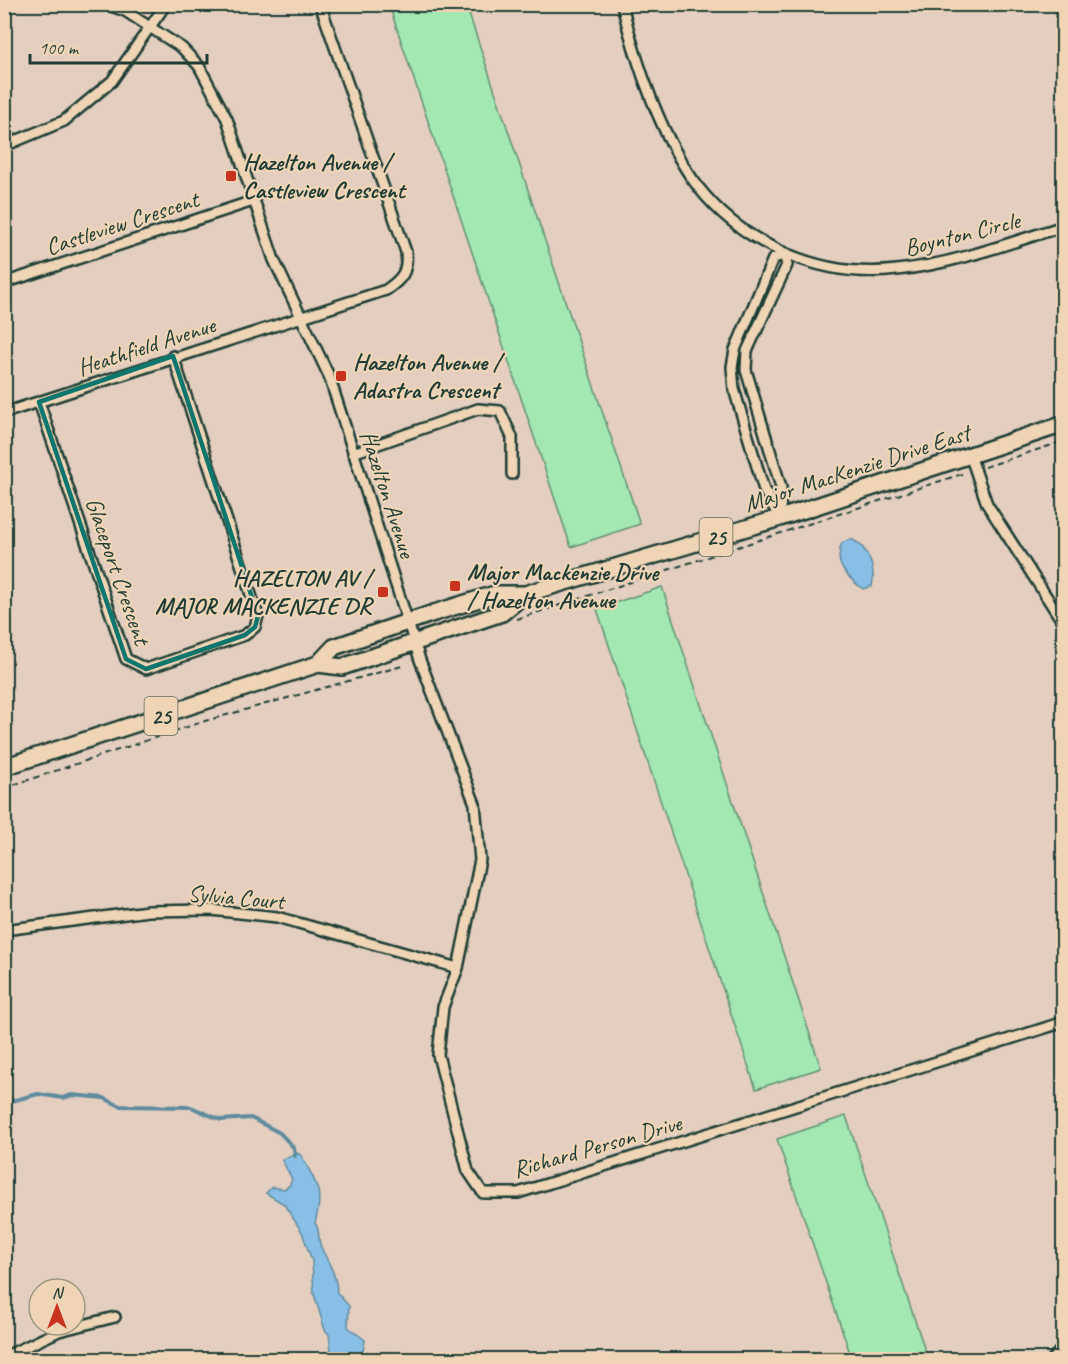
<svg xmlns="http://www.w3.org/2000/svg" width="1068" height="1364" font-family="Caveat,sans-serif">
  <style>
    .green { fill: #a3e7b2; stroke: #619273; stroke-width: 1.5 }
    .water { fill: #89bfe6; stroke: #5f8b9f; stroke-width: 1.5 }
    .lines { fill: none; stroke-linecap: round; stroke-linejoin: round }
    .stream { stroke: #5f8b9f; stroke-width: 4 }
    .minor-casing { stroke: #1f3d34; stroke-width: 14 }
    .primary-casing { stroke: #1f3d34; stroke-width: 20 }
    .path { stroke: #1f3d34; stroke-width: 2; stroke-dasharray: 6 4.5; stroke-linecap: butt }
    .minor { stroke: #efd5b6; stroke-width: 9 }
    .primary { stroke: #efd5b6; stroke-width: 15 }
    .marked { fill: none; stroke: #0f766e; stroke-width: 4.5; stroke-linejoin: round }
    .poi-dot { fill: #c8321e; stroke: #efd5b6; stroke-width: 2 }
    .labels { text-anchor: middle; stroke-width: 4.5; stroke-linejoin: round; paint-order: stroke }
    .shield { fill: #efd5b6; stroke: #5d6b5b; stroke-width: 1.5 }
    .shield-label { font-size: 22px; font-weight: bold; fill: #1f3d34 }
    .poi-label { font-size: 24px; font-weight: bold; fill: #1f3d34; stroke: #efd5b6; text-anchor: start }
    .street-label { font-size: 24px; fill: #1f3d34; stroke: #efd5b6 }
  </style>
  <rect width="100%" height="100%" fill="#e3cebf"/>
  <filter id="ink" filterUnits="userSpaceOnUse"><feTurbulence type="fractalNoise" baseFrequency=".0167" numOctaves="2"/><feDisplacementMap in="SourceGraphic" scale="12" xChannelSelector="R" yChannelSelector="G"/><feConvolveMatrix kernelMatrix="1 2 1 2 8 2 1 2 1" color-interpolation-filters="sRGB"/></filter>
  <g filter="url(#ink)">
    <path class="green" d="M 389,5 L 466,5 L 640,524 L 571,547 Z
      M 662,587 L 821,1068 L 756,1089 L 597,609 Z
      M 846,1116 L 928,1359 L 852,1359 L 777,1139 Z"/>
    <path class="water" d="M 850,539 C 867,544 876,568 872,586 L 863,589 C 846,576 833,564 842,543 Z
      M 1063,1085 L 1063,1116 L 1059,1113 L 1056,1102 Z
      M 297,1153 L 301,1155 C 317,1185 324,1190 315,1223 C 321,1232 317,1238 321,1247 C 328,1263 337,1274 337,1293 L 349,1306 L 348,1327 L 365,1340 L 362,1356 L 367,1359 L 332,1359 L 329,1334 L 325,1330 L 314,1294 L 312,1261 L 302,1232 L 284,1204 L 266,1193 L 272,1187 L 284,1189 L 289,1186 L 292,1179 L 282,1160 Z"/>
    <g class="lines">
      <path class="stream" d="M 4,1103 L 38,1094 L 63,1098 L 72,1095 L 104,1098 L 120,1106 L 191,1107 L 221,1120 L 251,1118 L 280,1133 L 294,1148 L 295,1156"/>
      <g class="minor-casing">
        <path id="minor" d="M 105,4 L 125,11 L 182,48 L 199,66 L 227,119 L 274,260 L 329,376 L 420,660 L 475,804 L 480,860 L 458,968 L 443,1007 L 438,1055 L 468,1171 L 483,1193 L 518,1193 L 1064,1022
          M 622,4 C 635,61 663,142 699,188 C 745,246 823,279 897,270 C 954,264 1009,243 1064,226
          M 4,146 L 64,121 L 112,81 L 166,4
          M 4,283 L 253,201
          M 39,402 L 126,659 L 146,669 L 245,635 L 255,627 L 258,616 L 173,356
          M 4,413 L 386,290 C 402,279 408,272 406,252 L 320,4
          M 353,453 L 478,409 L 500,411 L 512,437 L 512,474
          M 970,455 L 987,504 L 1064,624
          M 780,516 L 781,487 L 746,370 L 747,351 L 787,265 L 784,254
          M 780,518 L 764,490 L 734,389 L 732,367 L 735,350 L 773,259 L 784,254
          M 4,930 L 148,911 L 211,910 L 277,917 L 458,968
          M 4,1357 L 59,1331 L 115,1317
          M 1052,1360 L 1064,1346"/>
      </g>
      <g class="primary-casing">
        <path id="primary" d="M 318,664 L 334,647 L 434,613 L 495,594 L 525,594 L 780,518 L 1064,424
          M 4,767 L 318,664 L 342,667 L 502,613 L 525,594"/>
      </g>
      <path class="path" d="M 148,4 L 149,6
        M 985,467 L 1064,441
        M 517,619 L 965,473
        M 4,788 L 205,721 L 402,666"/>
      <use href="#minor" class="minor"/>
      <use href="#primary" class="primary"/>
    </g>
  </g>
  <path class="marked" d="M 173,356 L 258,616 L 255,627 L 245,635 L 146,669 L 126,659 L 39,402 Z"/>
  <g class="poi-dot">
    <rect x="225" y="170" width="12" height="12" rx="3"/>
    <rect x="335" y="370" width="12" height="12" rx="3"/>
    <rect x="449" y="580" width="12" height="12" rx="3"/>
    <rect x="377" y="586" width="12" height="12" rx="3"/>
  </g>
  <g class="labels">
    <g class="shield">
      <rect x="699.5" y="518" width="33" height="38" rx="4.5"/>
      <rect x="144.5" y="697" width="33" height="38" rx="4.5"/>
    </g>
    <g class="shield-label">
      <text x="716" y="545">25</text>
      <text x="161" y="724">25</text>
    </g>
    <g class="poi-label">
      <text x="243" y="170">Hazelton Avenue /<tspan x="243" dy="28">Castleview Crescent</tspan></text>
      <text x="353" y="370">Hazelton Avenue /<tspan x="353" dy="28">Adastra Crescent</tspan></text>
      <text x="467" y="580">Major Mackenzie Drive<tspan x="467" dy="28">/ Hazelton Avenue</tspan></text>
      <text x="371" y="586" text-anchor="end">HAZELTON AV /<tspan x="371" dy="28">MAJOR MACKENZIE DR</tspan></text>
    </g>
    <g class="street-label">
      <text transform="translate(122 223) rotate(-18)" y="8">Castleview Crescent</text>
      <text transform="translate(962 234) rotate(-14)" y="8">Boynton Circle</text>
      <text transform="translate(146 346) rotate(-18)" y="8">Heathfield Avenue</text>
      <text transform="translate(857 468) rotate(-18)" y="8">Major MacKenzie Drive East</text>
      <text transform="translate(388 494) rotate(72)" y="8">Hazelton Avenue</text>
      <text transform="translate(118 571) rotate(71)" y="8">Glaceport Crescent</text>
      <text transform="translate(236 897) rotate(5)" y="8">Sylvia Court</text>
      <text transform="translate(597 1146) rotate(-16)" y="8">Richard Person Drive</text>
    </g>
  </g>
  <rect width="1068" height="1364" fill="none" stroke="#efd5b6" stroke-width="24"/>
  <rect x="12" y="12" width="1044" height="1340" fill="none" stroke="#1f3d34" stroke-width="2" filter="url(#ink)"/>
  <g transform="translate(57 1307)"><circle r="28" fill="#efd5b6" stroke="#9c9882" stroke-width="1.5"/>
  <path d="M0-4.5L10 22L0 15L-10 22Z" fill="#c8321e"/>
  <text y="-9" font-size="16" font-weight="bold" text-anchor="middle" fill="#1f3d34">N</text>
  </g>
  <path d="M30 54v9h177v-9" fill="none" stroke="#1f3d34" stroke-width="3"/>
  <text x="39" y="54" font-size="18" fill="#1f3d34" stroke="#efd5b6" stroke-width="4.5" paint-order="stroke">100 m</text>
</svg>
